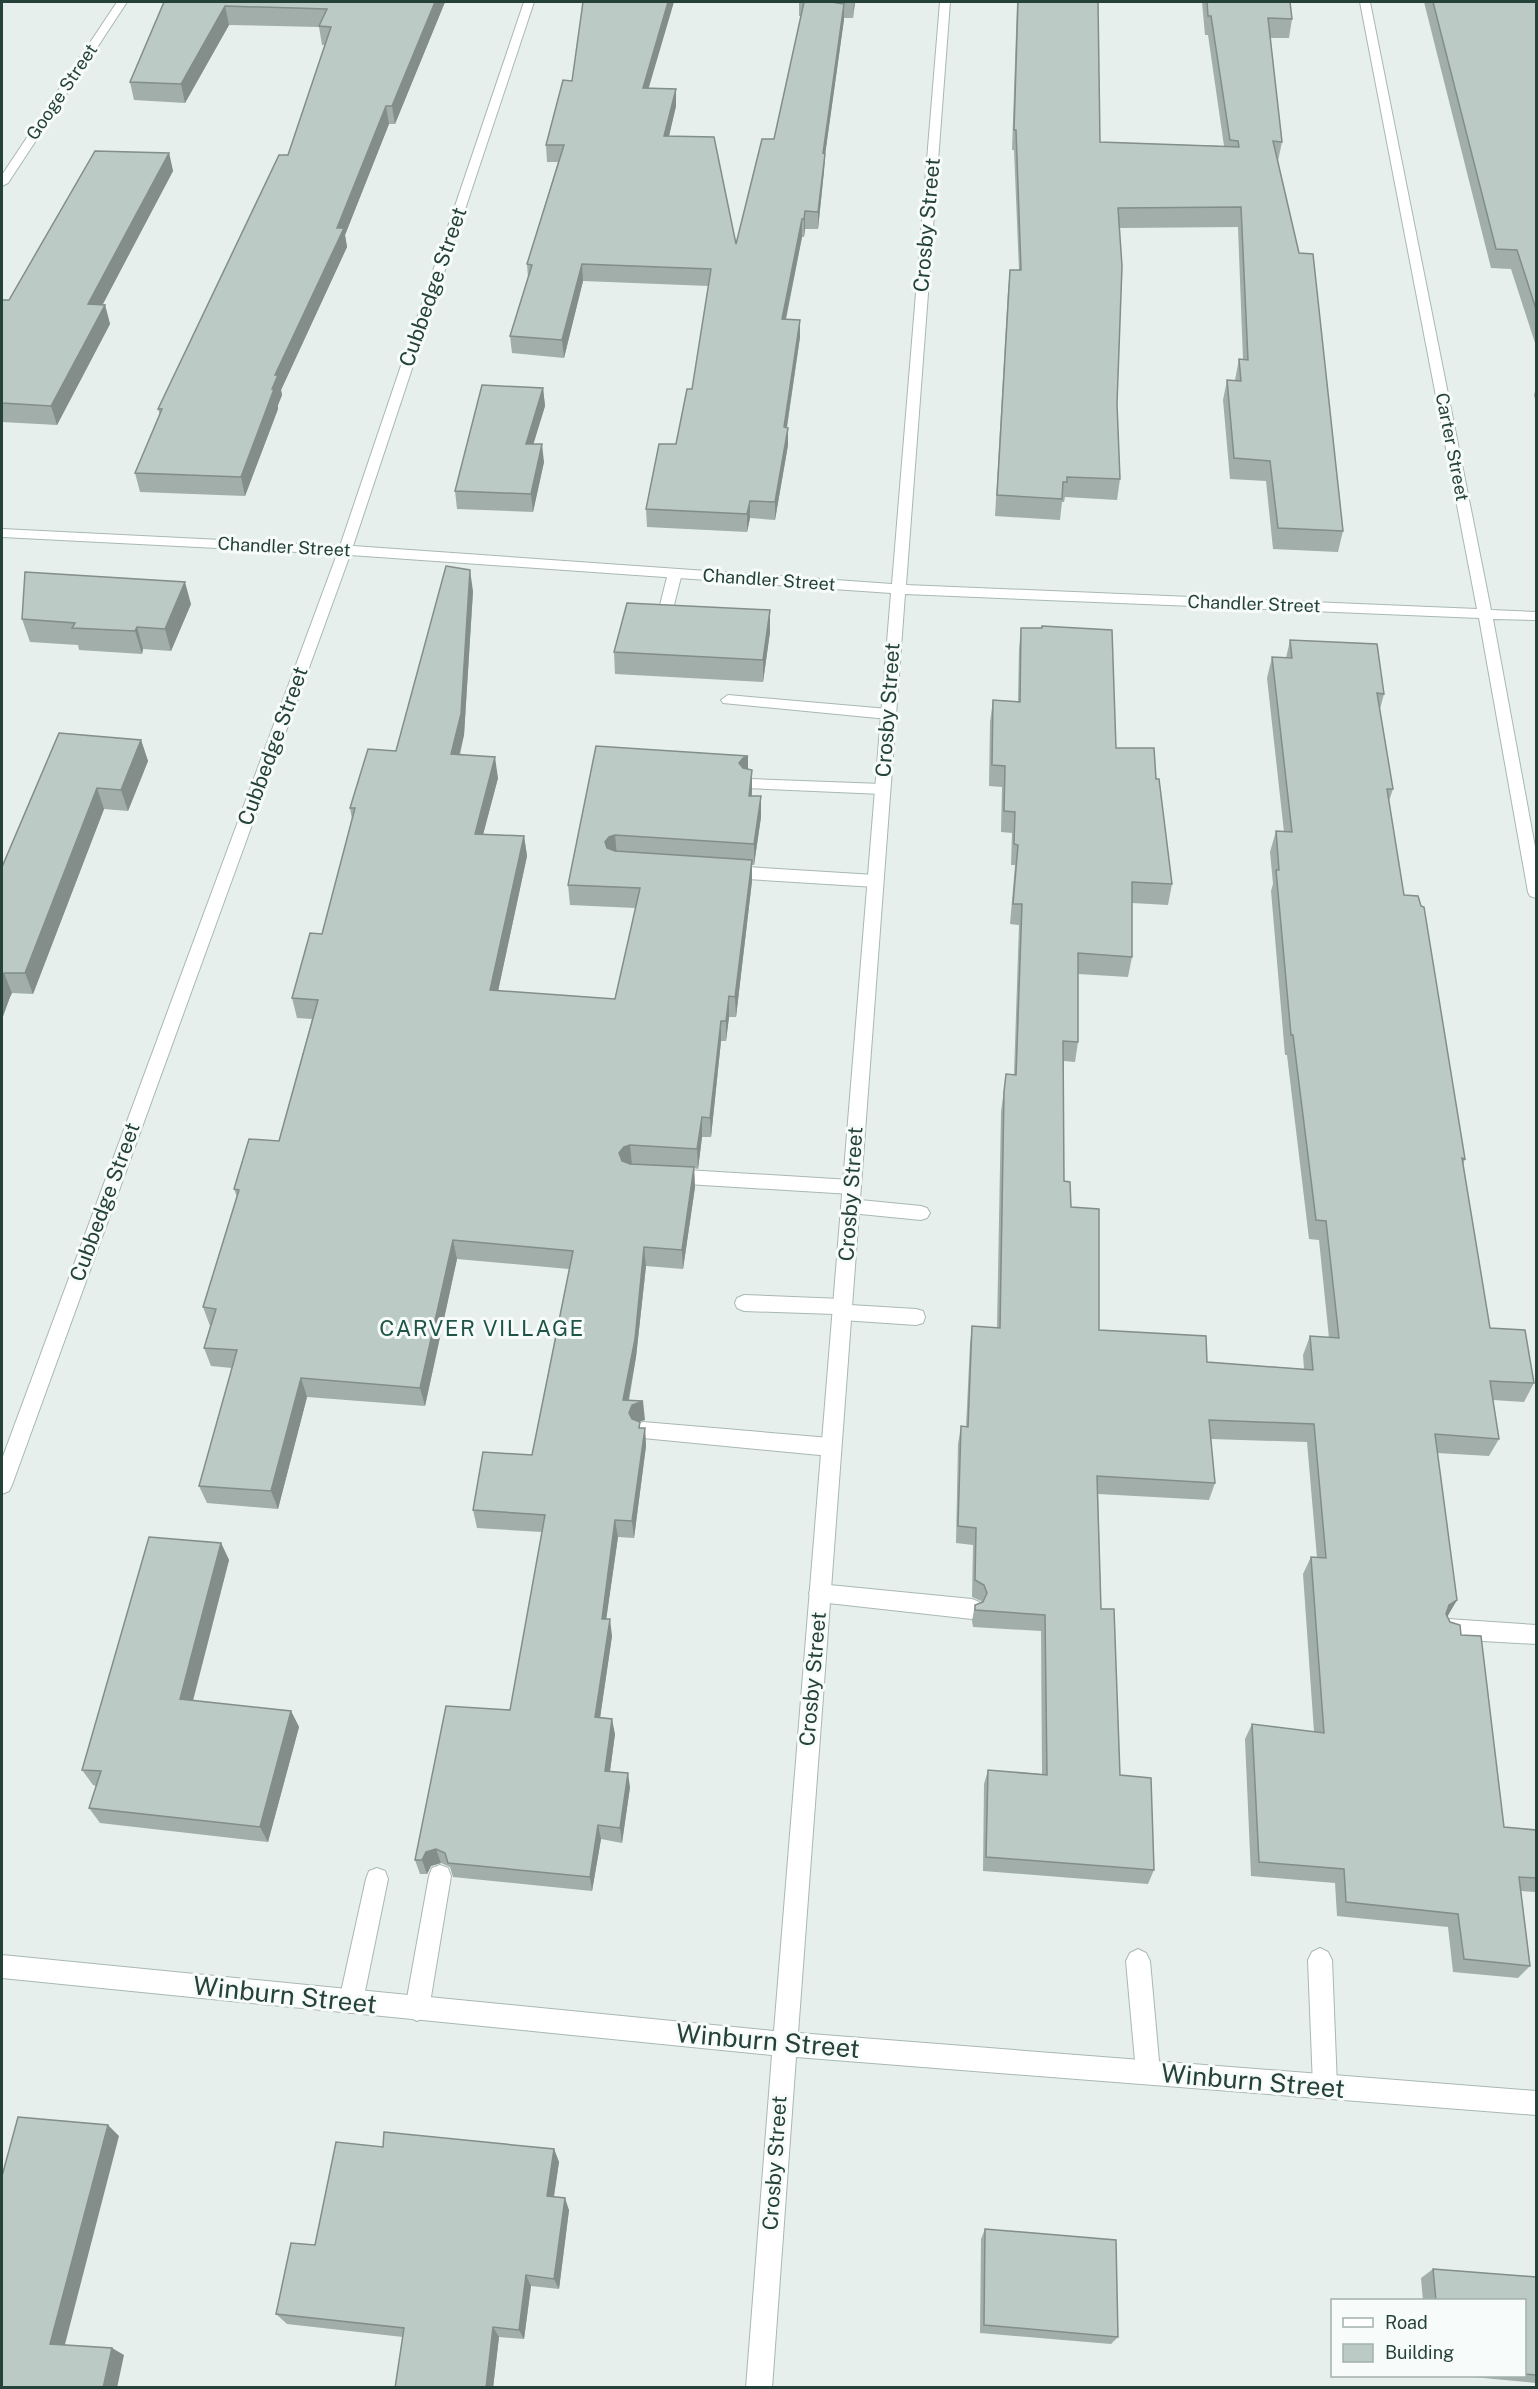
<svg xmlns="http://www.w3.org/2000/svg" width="1538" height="2389" font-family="'Public Sans',sans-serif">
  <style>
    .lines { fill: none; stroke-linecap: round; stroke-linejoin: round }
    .lane-casing { stroke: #a8b8b2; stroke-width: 2 }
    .street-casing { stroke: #a8b8b2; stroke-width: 2 }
    .lane { fill: #fff; fill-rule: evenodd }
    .street { fill: #fff; fill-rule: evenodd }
    .wall { fill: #a1aea9 }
    .shaded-wall { fill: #838d89 }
    .building { fill: #bbcac4; stroke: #838d89; stroke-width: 1.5 }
    .labels { text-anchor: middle; stroke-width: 6; stroke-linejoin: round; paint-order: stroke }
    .far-street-label { font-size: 18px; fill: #24423a; stroke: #f7fbf9 }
    .street-label { font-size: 21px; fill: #24423a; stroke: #f7fbf9 }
    .neighbourhood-label { font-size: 22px; letter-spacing: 1.5px; fill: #1f5548; stroke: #f7fbf9 }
    .near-street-label { font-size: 26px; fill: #24423a; stroke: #f7fbf9 }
  </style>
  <rect width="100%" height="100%" fill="#e6efeb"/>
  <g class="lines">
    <g class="lane-casing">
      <path id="lane" d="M 675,569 L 682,573 L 673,609 L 671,612 L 661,612 L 659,609 L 668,573 Z
        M 728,695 L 888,709 L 895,714 L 888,719 L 723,703 L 721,700 Z
        M 750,779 L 882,784 L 890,789 L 882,794 L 745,788 L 742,784 L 745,780 Z
        M 730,866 L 875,875 L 881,877 L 883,881 L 881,885 L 875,887 L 730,878 L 724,876 L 722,872 L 724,868 Z
        M 670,1169 L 851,1180 L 857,1182 L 860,1187 L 857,1192 L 851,1194 L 670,1183 L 664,1181 L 661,1176 L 664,1171 Z
        M 850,1199 L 921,1206 L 927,1208 L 930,1213 L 927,1218 L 921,1220 L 850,1213 L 844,1211 L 841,1206 L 844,1201 Z
        M 744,1295 L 842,1299 L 850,1305 L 916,1309 L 923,1311 L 925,1317 L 923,1323 L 916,1325 L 842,1320 L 834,1314 L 744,1311 L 737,1308 L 735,1303 L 737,1298 Z
        M 643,1422 L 830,1438 L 837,1441 L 840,1447 L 837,1453 L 830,1456 L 643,1438 L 636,1436 L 633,1430 L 636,1424 Z
        M 819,1584 L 972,1599 L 979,1602 L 982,1609 L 979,1616 L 972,1619 L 819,1602 L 812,1600 L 809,1593 L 812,1586 Z
        M 1448,1619 L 1536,1625 L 1536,1644 L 1448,1639 L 1441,1636 L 1438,1629 L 1441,1622 Z
        M 440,1865 L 448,1868 L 451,1876 L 429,2009 L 425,2017 L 417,2021 L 409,2017 L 405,2009 L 429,1876 L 432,1868 Z
        M 377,1868 L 385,1871 L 388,1879 L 363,2001 L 359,2009 L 351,2013 L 343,2009 L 339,2001 L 366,1879 L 369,1871 Z
        M 1320,1948 L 1328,1952 L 1332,1960 L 1337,2086 L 1333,2094 L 1325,2098 L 1317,2094 L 1313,2086 L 1308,1960 L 1312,1952 Z
        M 1138,1949 L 1146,1953 L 1150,1961 L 1160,2072 L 1156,2080 L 1148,2084 L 1140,2080 L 1136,2072 L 1126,1961 L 1130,1953 Z"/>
    </g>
    <g class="street-casing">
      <path id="street" d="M 117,2 L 127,2 L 8,183 L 2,186 L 2,175 Z
        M 524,2 L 534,2 L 353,546 L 892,584 L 940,2 L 950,2 L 906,585 L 1477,609 L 1360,2 L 1370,2 L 1491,610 L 1536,612 L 1536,620 L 1493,619 L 1536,852 L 1536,898 L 1530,896 L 1528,892 L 1479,618 L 905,594 L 798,2033 L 1536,2091 L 1536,2115 L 796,2057 L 772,2388 L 746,2388 L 772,2055 L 2,1978 L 2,1955 L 774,2031 L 891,593 L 350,555 L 12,1485 L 9,1491 L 2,1494 L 2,1459 L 337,554 L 2,537 L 2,529 L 340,546 Z"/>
    </g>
    <use href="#lane" class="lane"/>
    <use href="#street" class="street"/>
  </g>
  <path class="wall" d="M 164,2 L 445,2 L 395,124 L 389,124 L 345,235 L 347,247 L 281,390 L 282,395 L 278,405 L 278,409 L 245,496 L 140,492 L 135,473 L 160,415 L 158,409 L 288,155 L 325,45 L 322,45 L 319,27 L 229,25 L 185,103 L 134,100 L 130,82 Z
    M 799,2 L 855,2 L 853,18 L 844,18 L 825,155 L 824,171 L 818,229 L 805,229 L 804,237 L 802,237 L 786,320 L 800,337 L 787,428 L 788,428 L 788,445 L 775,520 L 750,518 L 747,532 L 647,527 L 646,509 L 676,444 L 692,389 L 709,286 L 583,281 L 564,358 L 512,353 L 510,336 L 528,278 L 527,264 L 558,162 L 547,162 L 546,145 L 648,88 L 676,89 L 676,106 L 669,136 L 736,244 L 774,139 L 801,16 L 799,16 Z
    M 1017,2 L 1098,2 L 1100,142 L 1224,146 L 1208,35 L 1205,35 L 1202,2 L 1290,2 L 1292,19 L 1289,38 L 1270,38 L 1282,142 L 1278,161 L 1343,531 L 1338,552 L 1273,549 L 1266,481 L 1230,479 L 1223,400 L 1227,380 L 1235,380 L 1239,359 L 1243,360 L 1238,227 L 1119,228 L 1117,404 L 1120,479 L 1117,500 L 1065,497 L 1064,502 L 1062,502 L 1060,520 L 995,516 L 1008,290 L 1010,270 L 1019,270 L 1014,150 L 1012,150 Z
    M 1424,2 L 1536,2 L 1536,346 L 1511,269 L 1491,268 Z
    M 169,153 L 173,171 L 102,305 L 105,305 L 110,324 L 57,425 L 2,422 L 2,301 L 9,300 Z
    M 543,388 L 545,406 L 533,444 L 544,462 L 533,512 L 457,509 L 455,491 Z
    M 1536,388 L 1536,403 L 1534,395 Z
    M 473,591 L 464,735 L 460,755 L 498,778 L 483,834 L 524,836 L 527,856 L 498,991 L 615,999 L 636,908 L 570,905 L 568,885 L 596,746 L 748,769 L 752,791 L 752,796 L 761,817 L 754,865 L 752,865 L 752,881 L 736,1017 L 729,1017 L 726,1041 L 721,1041 L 711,1137 L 702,1137 L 698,1169 L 694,1168 L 695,1187 L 683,1269 L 646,1266 L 636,1357 L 629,1401 L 645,1420 L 639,1421 L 640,1422 L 640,1428 L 645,1428 L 646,1446 L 634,1538 L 618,1537 L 606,1619 L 612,1636 L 600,1717 L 615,1734 L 610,1771 L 630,1787 L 622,1843 L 601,1839 L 592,1891 L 453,1877 L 450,1867 L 441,1863 L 431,1866 L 427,1874 L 420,1874 L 415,1860 L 510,1710 L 542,1532 L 477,1528 L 473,1510 L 532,1455 L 569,1269 L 457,1259 L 425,1406 L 307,1397 L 278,1509 L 207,1503 L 199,1486 L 232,1368 L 211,1366 L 204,1348 L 210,1326 L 203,1307 L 237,1197 L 234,1189 L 279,1141 L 312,1019 L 297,1018 L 292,998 L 322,934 L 352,819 L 350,808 L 396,751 Z
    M 191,604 L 171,651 L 143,649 L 142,654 L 79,650 L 78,645 L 30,642 L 22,619 Z
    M 1042,626 L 1116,748 L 1156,779 L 1172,884 L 1168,905 L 1132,903 L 1132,957 L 1128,977 L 1078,974 L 1078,1042 L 1075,1062 L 1064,1061 L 1064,1181 L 1099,1330 L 1207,1362 L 1304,1369 L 1303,1355 L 1310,1336 L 1329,1338 L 1319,1240 L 1309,1239 L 1287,1055 L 1285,1055 L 1271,891 L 1273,884 L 1270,852 L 1276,831 L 1284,832 L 1267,678 L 1272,657 L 1286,658 L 1290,640 L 1384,694 L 1380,709 L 1393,789 L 1389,801 L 1404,895 L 1465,1159 L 1463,1165 L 1490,1328 L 1534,1383 L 1524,1402 L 1493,1400 L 1499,1439 L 1489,1456 L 1437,1453 L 1457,1600 L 1447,1617 L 1450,1622 L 1461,1635 L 1504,1827 L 1536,1830 L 1536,1892 L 1521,1891 L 1530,1966 L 1518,1978 L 1453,1972 L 1448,1927 L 1337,1916 L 1335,1883 L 1251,1876 L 1245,1739 L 1252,1724 L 1314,1732 L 1303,1574 L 1311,1557 L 1317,1558 L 1307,1442 L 1211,1439 L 1215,1483 L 1209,1500 L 1098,1494 L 1101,1609 L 1120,1775 L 1154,1870 L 1148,1884 L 983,1871 L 984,1784 L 988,1770 L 1042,1774 L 1041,1631 L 973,1627 L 972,1621 L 975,1605 L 981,1602 L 981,1601 L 972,1597 L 973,1545 L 956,1543 L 958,1444 L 961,1426 L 966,1427 L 970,1344 L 972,1326 L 997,1328 L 1001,1112 L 1006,1074 L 1014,1074 L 1019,925 L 1010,924 L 1015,865 L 1011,865 L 1012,833 L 1001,832 L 1002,787 L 989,786 L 990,722 L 993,700 L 1018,702 L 1019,649 L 1021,628 L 1042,628 Z
    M 770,632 L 763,682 L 615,674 L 614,652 Z
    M 141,740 L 148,761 L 128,811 L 104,809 L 33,994 L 12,993 L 10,997 L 2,1019 L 2,867 Z
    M 221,1543 L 229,1560 L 193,1701 L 291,1711 L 299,1727 L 268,1842 L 100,1823 L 89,1808 L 96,1786 L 93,1785 L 82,1770 Z
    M 383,2147 L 554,2149 L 559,2162 L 554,2197 L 569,2210 L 559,2289 L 531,2286 L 524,2339 L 499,2337 L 493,2388 L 395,2388 L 403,2337 L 287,2324 L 276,2314 L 315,2245 Z
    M 985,2229 L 1118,2337 L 1111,2344 L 980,2333 L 981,2239 Z
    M 1433,2269 L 1536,2277 L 1536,2383 L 1462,2376 L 1524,2376 L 1524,2301 L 1423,2301 L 1421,2278 Z"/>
  <path class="shaded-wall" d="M 435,2 L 445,2 L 395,124 L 392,106 Z
    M 668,2 L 674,2 L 644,104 L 643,88 Z
    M 854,2 L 855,2 L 853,18 Z
    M 844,4 L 844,20 L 825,155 L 824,171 L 818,229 L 818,212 L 823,153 Z
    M 225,6 L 229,25 L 185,103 L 181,84 Z
    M 676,89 L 676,106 L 665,153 L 664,136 Z
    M 386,106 L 389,124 L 345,235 L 347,247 L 281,390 L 282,395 L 278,405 L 278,409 L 245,496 L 241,477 L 272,389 L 275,375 L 337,228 Z
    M 169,153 L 173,171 L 93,323 L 88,304 Z
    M 805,211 L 805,229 L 804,237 L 804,219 Z
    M 802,219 L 802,237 L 782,337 L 782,319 Z
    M 582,264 L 583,281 L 564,358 L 562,340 Z
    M 105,305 L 110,324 L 57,425 L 51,406 Z
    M 800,320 L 800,337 L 784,445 L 784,427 Z
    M 543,388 L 545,406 L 528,462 L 526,444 Z
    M 788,428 L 788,445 L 775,520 L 775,502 Z
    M 542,444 L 544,462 L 533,512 L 531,494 Z
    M 750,501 L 750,518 L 747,532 L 747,514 Z
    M 470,570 L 473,591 L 464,735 L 454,775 L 451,754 Z
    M 185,582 L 191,604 L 171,651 L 165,629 Z
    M 770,610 L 770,632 L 763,682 L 763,660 Z
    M 137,627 L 143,649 L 142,654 L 135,631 Z
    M 141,740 L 148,761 L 128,811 L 121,790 Z
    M 748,756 L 748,777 L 739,763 L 743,758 Z
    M 495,757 L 498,778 L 478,854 L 475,834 Z
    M 752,770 L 752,791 L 749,817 L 749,796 Z
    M 97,788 L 104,809 L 33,994 L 25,973 Z
    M 761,796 L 761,817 L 754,865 L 754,844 Z
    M 615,835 L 617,856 L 607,863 L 605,842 L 609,837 Z
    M 524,836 L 527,856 L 494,1010 L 490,990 Z
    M 752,860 L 752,881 L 736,1017 L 735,997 Z
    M 4,973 L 12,993 L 10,997 L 2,1019 L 2,976 Z
    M 729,996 L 729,1017 L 726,1041 L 726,1021 Z
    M 721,1021 L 721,1041 L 711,1137 L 710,1118 Z
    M 702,1117 L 702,1137 L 698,1169 L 697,1149 Z
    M 630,1145 L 632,1165 L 621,1173 L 619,1153 L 624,1147 Z
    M 694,1167 L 695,1187 L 683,1269 L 682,1250 Z
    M 453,1240 L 457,1259 L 425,1406 L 420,1388 Z
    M 644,1247 L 646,1266 L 636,1357 L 625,1418 L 623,1400 Z
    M 301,1378 L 307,1397 L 278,1509 L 271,1491 Z
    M 643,1401 L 645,1420 L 634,1423 L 629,1413 L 632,1405 Z
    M 645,1428 L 646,1446 L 634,1538 L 632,1521 Z
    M 615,1520 L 618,1537 L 604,1635 L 602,1619 Z
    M 221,1543 L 229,1560 L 189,1715 L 180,1699 Z
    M 1457,1600 L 1447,1617 L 1439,1621 L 1449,1605 Z
    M 610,1619 L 612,1636 L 598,1732 L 595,1717 Z
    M 291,1711 L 299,1727 L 268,1842 L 260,1827 Z
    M 612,1719 L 615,1734 L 608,1786 L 605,1771 Z
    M 628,1773 L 630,1787 L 622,1843 L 620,1828 Z
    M 598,1825 L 601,1839 L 592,1891 L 590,1877 Z
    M 436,1849 L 441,1863 L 431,1866 L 427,1874 L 422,1860 L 426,1852 Z
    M 108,2125 L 119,2136 L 63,2352 L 50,2344 Z
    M 554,2149 L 559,2162 L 552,2208 L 547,2196 Z
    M 565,2198 L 569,2210 L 559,2289 L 554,2279 Z
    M 526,2275 L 531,2286 L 524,2339 L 519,2330 Z
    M 493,2327 L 499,2337 L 493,2388 L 486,2388 Z
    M 112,2348 L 124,2355 L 117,2388 L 103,2388 Z"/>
  <path class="building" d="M 164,2 L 435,2 L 392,106 L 386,106 L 337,228 L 344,228 L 275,375 L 278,375 L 272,389 L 274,389 L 241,477 L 135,473 L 162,409 L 158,409 L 279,155 L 288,155 L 331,27 L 319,26 L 327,9 L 225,6 L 181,84 L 130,82 Z
    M 583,2 L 668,2 L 643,88 L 676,89 L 664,136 L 714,137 L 736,244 L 762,139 L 774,139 L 804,2 L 831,2 L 844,4 L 823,153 L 825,154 L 818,212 L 805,211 L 804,219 L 802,219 L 782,319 L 800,320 L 784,427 L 788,428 L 775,502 L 750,501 L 747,514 L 646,509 L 659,444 L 676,444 L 687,389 L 692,389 L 711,269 L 582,264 L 562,340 L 510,336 L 532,265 L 527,264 L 564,145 L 546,145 L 563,80 L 572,81 Z
    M 1018,2 L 1098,2 L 1100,142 L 1239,147 L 1238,141 L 1230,140 L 1211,16 L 1208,16 L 1207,2 L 1290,2 L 1292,19 L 1268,18 L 1282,142 L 1273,141 L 1299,253 L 1313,254 L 1343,531 L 1278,528 L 1270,461 L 1234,458 L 1227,380 L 1241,381 L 1239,359 L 1248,360 L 1241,207 L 1118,208 L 1122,266 L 1117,404 L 1120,479 L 1067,477 L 1067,482 L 1063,482 L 1062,499 L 997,495 L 1010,270 L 1021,270 L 1016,130 L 1014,130 Z
    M 1433,2 L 1536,2 L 1536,309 L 1517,250 L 1496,249 Z
    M 95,151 L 169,153 L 88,304 L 105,305 L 51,406 L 2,403 L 2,300 L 9,300 Z
    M 482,385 L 543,388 L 526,444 L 542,444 L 531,494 L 455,491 Z
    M 446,566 L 470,570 L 461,714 L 451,754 L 495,757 L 475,834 L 524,836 L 490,990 L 615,999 L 640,888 L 568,885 L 596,746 L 748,756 L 743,758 L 739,763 L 743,768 L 752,770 L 749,796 L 761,796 L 754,844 L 615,835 L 609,837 L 605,842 L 607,848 L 615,851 L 752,860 L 735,997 L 729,996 L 726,1021 L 721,1021 L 710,1118 L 702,1117 L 697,1149 L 630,1145 L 624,1147 L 619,1153 L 622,1161 L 630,1164 L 694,1167 L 682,1250 L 644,1247 L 635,1339 L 623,1400 L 643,1401 L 632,1405 L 629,1413 L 632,1419 L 640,1422 L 639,1428 L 645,1428 L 632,1521 L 615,1520 L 602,1619 L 610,1619 L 595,1717 L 612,1719 L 605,1771 L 628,1773 L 620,1828 L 598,1825 L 590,1877 L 448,1863 L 445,1853 L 436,1849 L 426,1852 L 422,1860 L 415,1860 L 446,1706 L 510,1710 L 545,1515 L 473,1510 L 483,1452 L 532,1455 L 573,1251 L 453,1240 L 420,1388 L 301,1378 L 271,1491 L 199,1486 L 237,1350 L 204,1348 L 216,1309 L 203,1307 L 239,1190 L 234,1189 L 249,1139 L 279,1141 L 318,1000 L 292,998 L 310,933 L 322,934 L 355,808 L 350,808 L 368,749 L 396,751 Z
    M 25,572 L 185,582 L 165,629 L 137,627 L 135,631 L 72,628 L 75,623 L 22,619 Z
    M 627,603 L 770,610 L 763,660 L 614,652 Z
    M 1042,626 L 1112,630 L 1116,748 L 1154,748 L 1156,779 L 1159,779 L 1172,884 L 1132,882 L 1132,957 L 1078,953 L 1078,1042 L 1063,1041 L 1064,1181 L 1070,1182 L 1071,1207 L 1099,1209 L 1099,1330 L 1206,1336 L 1207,1362 L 1313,1370 L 1310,1336 L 1339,1338 L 1326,1221 L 1316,1220 L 1293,1035 L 1291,1035 L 1276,870 L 1279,870 L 1276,831 L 1292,832 L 1272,657 L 1292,658 L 1290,640 L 1377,644 L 1384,694 L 1377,693 L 1393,789 L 1387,789 L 1404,895 L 1418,896 L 1421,906 L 1424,907 L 1465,1159 L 1462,1158 L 1490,1328 L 1525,1330 L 1534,1383 L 1490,1381 L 1499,1439 L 1435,1434 L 1457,1600 L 1449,1605 L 1446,1614 L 1450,1622 L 1460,1625 L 1461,1635 L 1481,1636 L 1504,1827 L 1536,1830 L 1536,1878 L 1519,1877 L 1530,1966 L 1464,1959 L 1458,1914 L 1346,1902 L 1344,1869 L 1259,1862 L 1252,1724 L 1324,1733 L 1311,1557 L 1326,1558 L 1314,1424 L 1209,1420 L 1215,1483 L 1097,1476 L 1101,1609 L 1114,1609 L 1120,1775 L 1151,1778 L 1154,1870 L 986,1857 L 988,1770 L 1047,1775 L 1045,1615 L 975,1610 L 975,1605 L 983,1602 L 987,1593 L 984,1585 L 975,1580 L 976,1528 L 958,1526 L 961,1426 L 968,1427 L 972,1326 L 1000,1328 L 1004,1092 L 1006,1074 L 1016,1075 L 1022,904 L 1013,904 L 1018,845 L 1014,844 L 1015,812 L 1004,811 L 1005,766 L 992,765 L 993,700 L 1020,702 L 1021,628 L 1042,628 Z
    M 59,733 L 141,740 L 121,790 L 97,788 L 25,973 L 4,973 L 2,976 L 2,867 Z
    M 149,1537 L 221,1543 L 180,1699 L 291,1711 L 260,1827 L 89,1808 L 101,1771 L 82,1770 Z
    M 18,2117 L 108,2125 L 50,2344 L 112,2348 L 103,2388 L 2,2388 L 2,2176 Z
    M 384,2132 L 554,2149 L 547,2196 L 565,2198 L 554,2279 L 526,2275 L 519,2330 L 493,2327 L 486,2388 L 395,2388 L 404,2328 L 276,2314 L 291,2243 L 315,2245 L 336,2142 L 383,2147 Z
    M 985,2229 L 1116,2240 L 1118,2337 L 984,2325 Z
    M 1433,2269 L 1536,2277 L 1536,2375 L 1524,2374 L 1524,2301 L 1436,2301 Z"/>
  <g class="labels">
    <g class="far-street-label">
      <text transform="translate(62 92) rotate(-56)" y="6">Googe Street</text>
      <text transform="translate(1452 447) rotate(79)" y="6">Carter Street</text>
      <text transform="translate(284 547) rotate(3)" y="6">Chandler Street</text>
      <text transform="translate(769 580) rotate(4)" y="6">Chandler Street</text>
      <text transform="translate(1254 604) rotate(2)" y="6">Chandler Street</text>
    </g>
    <g class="street-label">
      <text transform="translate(927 225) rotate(-85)" y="7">Crosby Street</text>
      <text transform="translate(433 287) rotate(-71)" y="7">Cubbedge Street</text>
      <text transform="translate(888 710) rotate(-86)" y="7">Crosby Street</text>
      <text transform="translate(273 746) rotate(-70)" y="7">Cubbedge Street</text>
      <text transform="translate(851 1194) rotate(-86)" y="7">Crosby Street</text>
      <text transform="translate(105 1202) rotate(-70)" y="7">Cubbedge Street</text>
      <text transform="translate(813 1679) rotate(-85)" y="7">Crosby Street</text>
      <text transform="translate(775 2163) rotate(-86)" y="7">Crosby Street</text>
    </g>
    <g class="neighbourhood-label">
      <text x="482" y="1336">CARVER VILLAGE</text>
    </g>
    <g class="near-street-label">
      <text transform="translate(285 1995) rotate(6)" y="9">Winburn Street</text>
      <text transform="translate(768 2041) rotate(5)" y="9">Winburn Street</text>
      <text transform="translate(1253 2081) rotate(5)" y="9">Winburn Street</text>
    </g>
  </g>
  <rect width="1538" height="2389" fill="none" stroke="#24423a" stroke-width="6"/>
  <rect x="1331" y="2299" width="195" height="78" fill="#f7fbf9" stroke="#a3b1ad" stroke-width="1.5"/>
  <rect x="1343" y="2318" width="30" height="9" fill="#ffffff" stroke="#a3b1ad" stroke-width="1.5"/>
  <text x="1385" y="2329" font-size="18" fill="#24423a">Road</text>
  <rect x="1343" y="2344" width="30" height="18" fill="#bbcac4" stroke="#a3b1ad" stroke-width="1.5"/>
  <text x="1385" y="2359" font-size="18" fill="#24423a">Building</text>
</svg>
